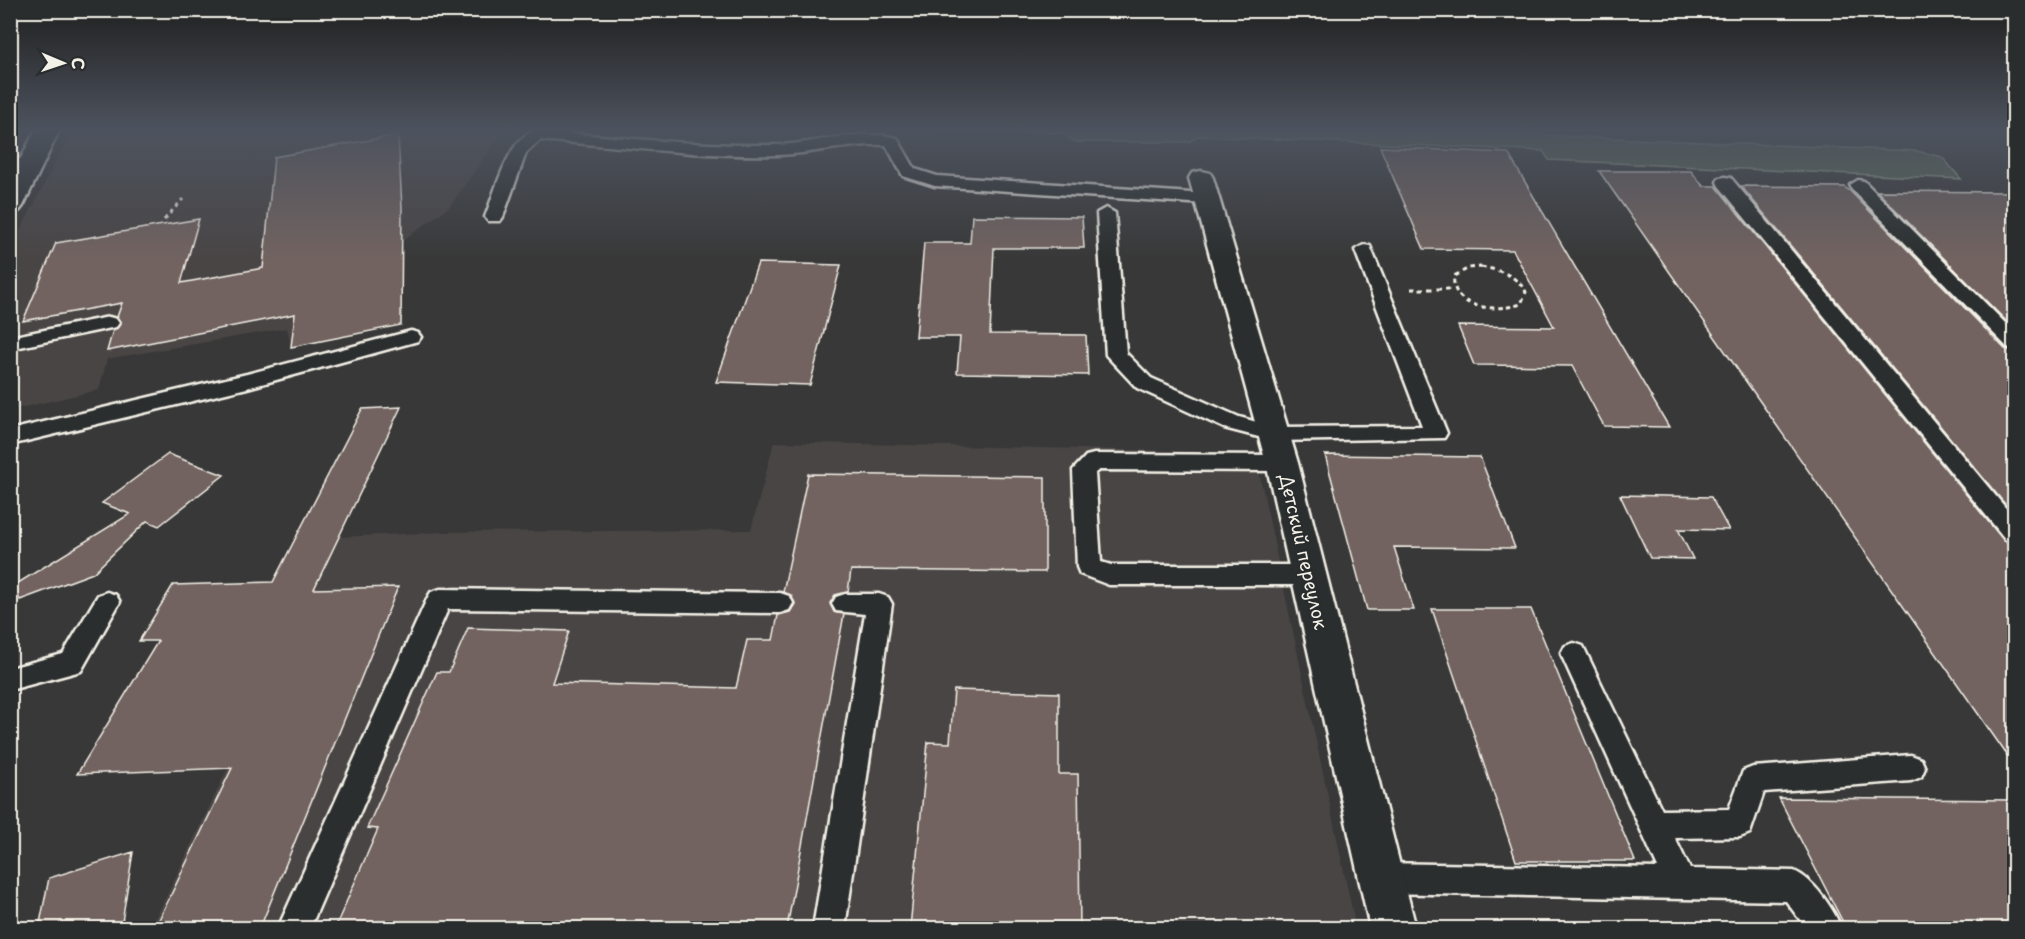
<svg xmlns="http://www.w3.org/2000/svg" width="2025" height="939" font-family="'Playpen Sans',sans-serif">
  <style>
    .built { fill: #494544 }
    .green { fill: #5a6a54; stroke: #a7ae9e; stroke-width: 1.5 }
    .building { fill: #726361; stroke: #f4f1e8; stroke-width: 1.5 }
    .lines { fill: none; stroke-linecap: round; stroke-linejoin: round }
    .service-casing { stroke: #f4f1e8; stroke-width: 5 }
    .minor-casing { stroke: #f4f1e8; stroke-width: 5 }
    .tertiary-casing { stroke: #f4f1e8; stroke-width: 5 }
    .path { stroke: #f4f1e8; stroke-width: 3; stroke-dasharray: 4.5 4; stroke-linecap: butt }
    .service { fill: #2a2d2e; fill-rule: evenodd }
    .minor { fill: #2a2d2e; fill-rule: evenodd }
    .tertiary { fill: #2a2d2e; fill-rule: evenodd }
    .labels { text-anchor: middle; stroke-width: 5; stroke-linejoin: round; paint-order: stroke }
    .street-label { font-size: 18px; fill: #f4f1e8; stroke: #2a2d2e }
  </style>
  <rect width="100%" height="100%" fill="#383838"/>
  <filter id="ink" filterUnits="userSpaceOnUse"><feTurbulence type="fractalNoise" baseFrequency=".0167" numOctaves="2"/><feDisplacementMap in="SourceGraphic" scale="12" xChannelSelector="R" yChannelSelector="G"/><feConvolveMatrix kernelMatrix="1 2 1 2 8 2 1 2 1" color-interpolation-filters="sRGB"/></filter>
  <g filter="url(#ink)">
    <path class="built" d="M 73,129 L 505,129 L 449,207 L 401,242 L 401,325 L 291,347 L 287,328 L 107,359 L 99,390 L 11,410 L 10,250 Z
      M 774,442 L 1255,453 L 1356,928 L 151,928 L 339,537 L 445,532 L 751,530 Z"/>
    <path class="green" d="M 936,129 L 1403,129 L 1917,151 L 1942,157 L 1961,179 L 1549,160 L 1543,151 L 1198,136 L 1189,142 L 1075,142 L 1062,133 Z"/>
    <path class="building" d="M 398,135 L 402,208 L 401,325 L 291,347 L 295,314 L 107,351 L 113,330 L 121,323 L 117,317 L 122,303 L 23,321 L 56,243 L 199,219 L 181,283 L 263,268 L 274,157 Z
      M 1380,147 L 1508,153 L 1669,427 L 1604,426 L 1572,366 L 1474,365 L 1458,326 L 1554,327 L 1513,250 L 1424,249 Z
      M 1599,171 L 1691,171 L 1703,186 L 1716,186 L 2004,541 L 2014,545 L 2014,765 Z
      M 1741,186 L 1844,187 L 1850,191 L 2005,349 L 2014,351 L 2014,515 Z
      M 1877,191 L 2014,192 L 2014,329 Z
      M 972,216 L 1082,217 L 1084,248 L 994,248 L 990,334 L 1086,335 L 1088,375 L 957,373 L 960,337 L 916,337 L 924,243 L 970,243 Z
      M 758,263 L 841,265 L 810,385 L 716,382 Z
      M 401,407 L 314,589 L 398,587 L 260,928 L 155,928 L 232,768 L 77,774 L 158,641 L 139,641 L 173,585 L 273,582 L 362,409 Z
      M 168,454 L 224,475 L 159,526 L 147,521 L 93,573 L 20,600 L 13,586 L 130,514 L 102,503 Z
      M 1325,455 L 1480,457 L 1515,548 L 1394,547 L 1414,610 L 1367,610 Z
      M 808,474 L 1045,477 L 1045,572 L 851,570 L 848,592 L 835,595 L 830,603 L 834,612 L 844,614 L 787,928 L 335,928 L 378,829 L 367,828 L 437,672 L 449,672 L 468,628 L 569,631 L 552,683 L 736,688 L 747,640 L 773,640 L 778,615 L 790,612 L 795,604 L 791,595 L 783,592 Z
      M 1620,495 L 1711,497 L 1729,530 L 1678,529 L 1693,559 L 1650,558 Z
      M 1432,609 L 1531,609 L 1635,861 L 1516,861 Z
      M 954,690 L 1059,693 L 1059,774 L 1078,774 L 1080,928 L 910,928 L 928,742 L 950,743 Z
      M 1779,798 L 2014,800 L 2014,928 L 1846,928 Z
      M 133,852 L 121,928 L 39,928 L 49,878 Z"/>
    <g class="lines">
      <g class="service-casing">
        <path id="service" d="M 536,130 C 615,137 694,146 774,145 C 814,145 857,128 897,138 L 915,169 L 937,176 L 1206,194 L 1215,199 L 1206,204 L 935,186 L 903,176 L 886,145 C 849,143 813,154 777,155 C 698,157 618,146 540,140 L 526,153 L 503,217 L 500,221 L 488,221 L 485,217 C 495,193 508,137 536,130 Z
          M 31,157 L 37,159 L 39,162 L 37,165 L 10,170 L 10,160 Z
          M 1725,177 L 1731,178 L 2014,518 L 2014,543 L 2006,540 L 1719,186 L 1717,182 L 1719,178 Z
          M 1858,180 L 1864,181 L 2014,332 L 2014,349 L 2007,347 L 1852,189 L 1850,185 Z
          M 1106,208 L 1115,213 L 1126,353 L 1151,378 L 1239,417 L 1274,427 L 1422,426 L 1355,250 L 1364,245 L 1370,246 L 1447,433 L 1444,438 L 1274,441 L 1224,428 L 1137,388 L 1106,355 L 1097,213 Z
          M 109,317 L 116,319 L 119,323 L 116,327 L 10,349 L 10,337 Z
          M 411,331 L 418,333 L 421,337 L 418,341 L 247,388 L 10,445 L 10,430 L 247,374 Z
          M 1094,454 L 1282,455 L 1290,457 L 1293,463 L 1290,469 L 1282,471 L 1099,470 L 1095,473 L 1101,562 L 1111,565 L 1308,565 L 1317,568 L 1320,575 L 1317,582 L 1308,585 L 1109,585 L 1080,574 L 1077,567 L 1073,470 L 1086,456 Z
          M 440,589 L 780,593 L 789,596 L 793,603 L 789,610 L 780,613 L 448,609 L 310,928 L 278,928 L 427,599 L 431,592 Z
          M 107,592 L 116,595 L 120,602 L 81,671 L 10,690 L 10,668 L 63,654 L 98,595 Z
          M 845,594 L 879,594 L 888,597 L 892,604 L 845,928 L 813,928 L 865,614 L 836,611 L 832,604 L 836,597 Z
          M 1574,643 L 1583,646 L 1662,810 L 1729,809 L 1743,771 L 1753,767 L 1911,755 L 1921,759 L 1925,768 L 1921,777 L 1911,781 L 1764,792 L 1750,833 L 1740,837 L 1675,838 L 1690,869 L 1794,871 C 1813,879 1834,909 1841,928 L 1806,928 L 1786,901 L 1381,893 L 1370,888 L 1366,878 L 1370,868 L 1381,863 L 1658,868 L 1561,654 L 1565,646 Z"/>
      </g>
      <g class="minor-casing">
        <path id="minor" d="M 1201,171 L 1210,173 L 1213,178 L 1298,463 L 1416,928 L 1370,928 L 1266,463 L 1189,178 L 1192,173 Z"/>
      </g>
      <g class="tertiary-casing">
        <path id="tertiary" d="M 36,129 L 60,129 L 23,206 L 19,211 L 10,213 L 10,180 Z"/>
      </g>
      <path class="path" d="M 164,220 L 183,199
        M 1481,267 C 1500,270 1516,275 1526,292 L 1521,304 C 1497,312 1450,310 1454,276 L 1469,268 Z
        M 1411,289 L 1453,289"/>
      <use href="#service" class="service"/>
      <use href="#minor" class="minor"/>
      <use href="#tertiary" class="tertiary"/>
    </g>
  </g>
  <linearGradient id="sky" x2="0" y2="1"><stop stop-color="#1f1f1f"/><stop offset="0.5" stop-color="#4d535e"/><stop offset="1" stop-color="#4d535e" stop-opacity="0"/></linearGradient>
  <rect width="2025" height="260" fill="url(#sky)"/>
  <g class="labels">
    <g class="street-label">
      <text transform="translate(1303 552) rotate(77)" y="6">Детский переулок</text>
    </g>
  </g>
  <rect width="2025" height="939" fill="none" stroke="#2a2d2e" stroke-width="36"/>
  <rect x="18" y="18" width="1989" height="903" fill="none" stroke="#f4f1e8" stroke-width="2" filter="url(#ink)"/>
  <g transform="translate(63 63) rotate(92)" stroke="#2a2d2e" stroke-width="4.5" paint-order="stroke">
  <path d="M0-4.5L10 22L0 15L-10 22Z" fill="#f4f1e8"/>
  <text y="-9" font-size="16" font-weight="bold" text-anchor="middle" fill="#f4f1e8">С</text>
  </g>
</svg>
